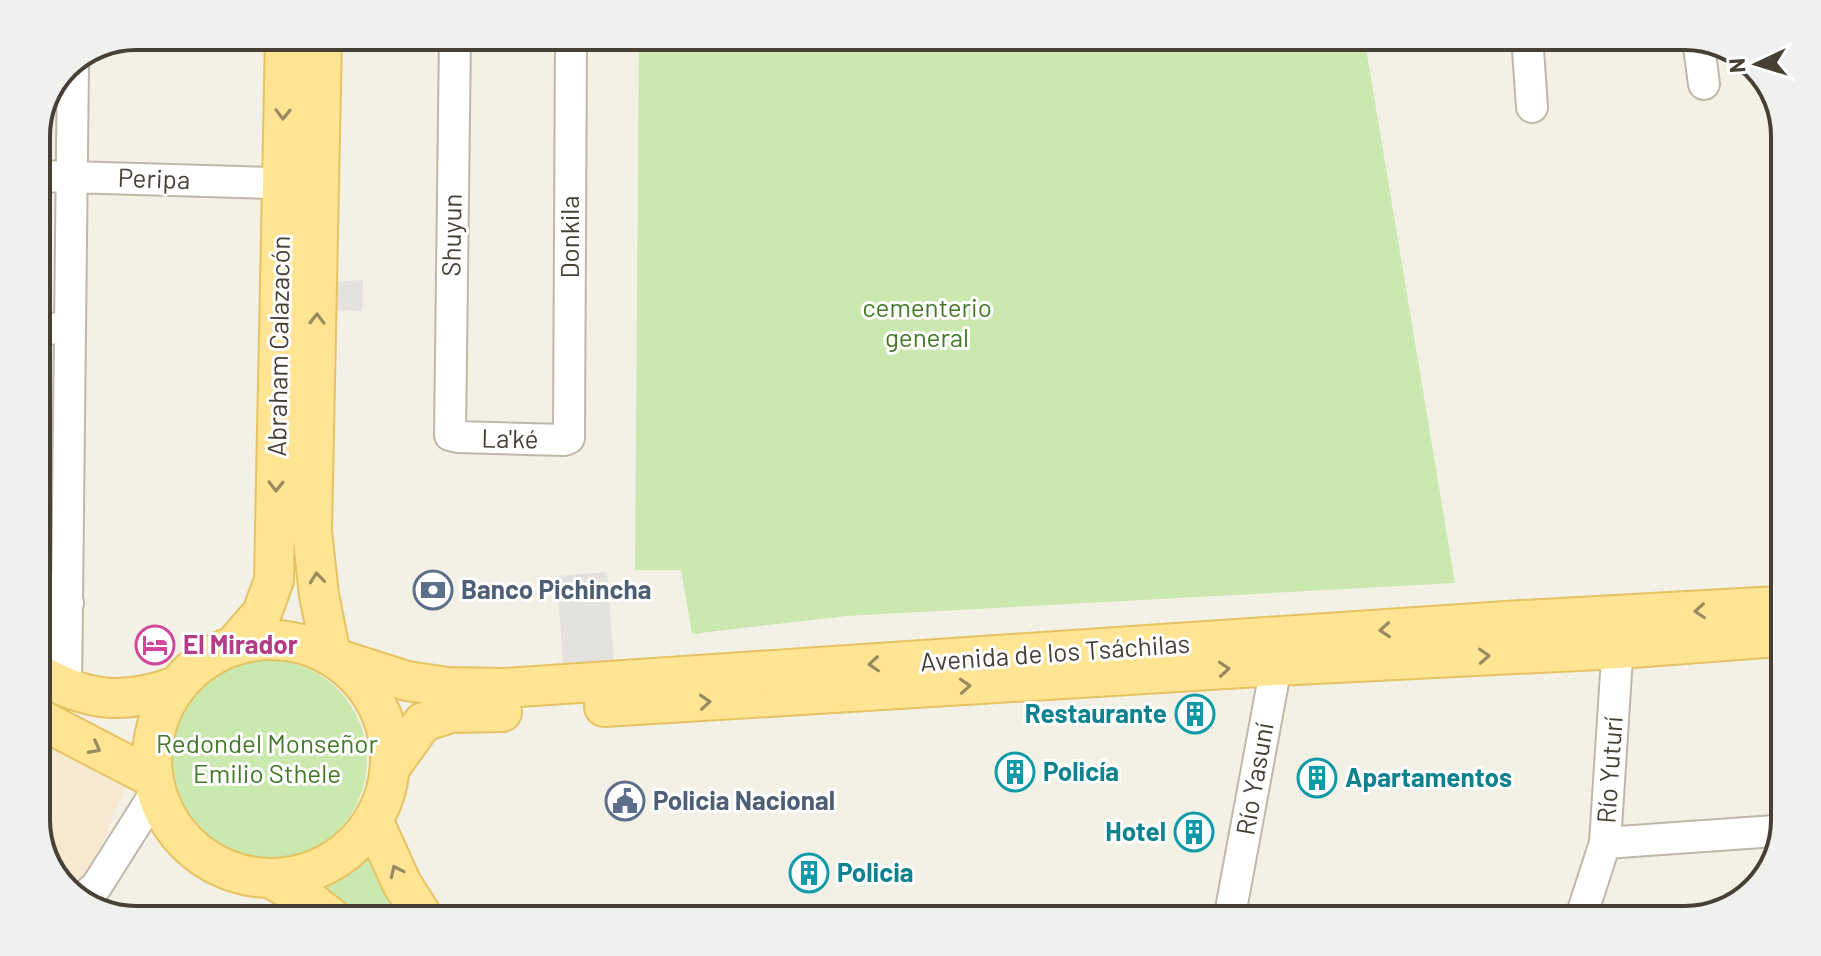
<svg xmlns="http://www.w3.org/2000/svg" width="1821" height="956" font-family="Barlow,sans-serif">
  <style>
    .commercial { fill: #f6e8d1 }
    .green { fill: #cbe8ae }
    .parking { fill: #e4e2de }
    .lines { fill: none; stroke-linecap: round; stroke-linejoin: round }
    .minor-casing { stroke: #bfb8a8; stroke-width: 34 }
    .major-casing { stroke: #e5c362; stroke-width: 42 }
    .minor { stroke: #fff; stroke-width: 30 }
    .major { stroke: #ffe593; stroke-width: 38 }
    .oneway { stroke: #998a5f }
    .labels { text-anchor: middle; stroke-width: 6; stroke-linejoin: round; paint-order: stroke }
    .street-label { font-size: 26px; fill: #464035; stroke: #fff }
    .park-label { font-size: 26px; fill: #437928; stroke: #fff }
    .service-label { font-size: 26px; font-weight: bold; fill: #4e5e75; stroke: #fff; text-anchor: start }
    .hotel-label { font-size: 26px; font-weight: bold; fill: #b23c85; stroke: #fff; text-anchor: start }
    .culture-label { font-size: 26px; font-weight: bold; fill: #0d838f; stroke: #fff; text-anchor: start }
    .rim { fill: none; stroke: #464035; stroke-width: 4 }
  </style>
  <rect width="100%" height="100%" fill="#f3f0e6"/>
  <path class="commercial" d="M 36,722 L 135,764 L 91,871 L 70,891 L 53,876 L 36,827 Z"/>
  <path class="green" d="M 639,36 L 1364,36 L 1455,583 L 846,616 L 692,634 L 681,570 L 635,570 Z
    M167 760a100 100 0 1 1 200 0a100 100 0 1 1-200 0Z
    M 368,843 L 407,920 L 356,920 L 308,884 L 321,886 L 347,871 Z"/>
  <path class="parking" d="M 363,280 L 362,311 L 329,310 L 329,282 Z
    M 607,572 L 614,663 L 563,665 L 557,576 Z"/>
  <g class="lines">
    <g class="minor-casing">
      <path id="minor" d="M 455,36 L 450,435 L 458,437 L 564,440 L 569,438 L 569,432 L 571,36
        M 1527,36 L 1532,107
        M 1698,39 L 1704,84
        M 36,176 L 271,183
        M 36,328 L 70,329
        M 36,579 L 68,603
        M 66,690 L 73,62
        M 1605,843 L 1775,831
        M 80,900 L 96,887 L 156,792
        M 1229,920 L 1276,666 L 1276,646
        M 1580,920 L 1605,843 L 1619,627"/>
    </g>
    <g class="major-casing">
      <path id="major" d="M 322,36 L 312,531 L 319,595 L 331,655
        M152 759a119 119 0 1 1 238 0a119 119 0 1 1-238 0Z
        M 235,644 L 262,613 L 274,580 L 285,36
        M 335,658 L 407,681 L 448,687 L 505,688 L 1506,621 L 1778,606
        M 36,672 C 85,701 122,706 176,686
        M 604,707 L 1276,666 L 1618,649 L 1778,637
        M 36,717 L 153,778
        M 390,768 L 423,722 L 451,713 L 502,712
        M 373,820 L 402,884 L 425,920
        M 272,879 L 310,901 L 334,920"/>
    </g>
    <use href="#minor" class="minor"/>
    <use href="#major" class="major"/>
  </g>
  <defs><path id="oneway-chevron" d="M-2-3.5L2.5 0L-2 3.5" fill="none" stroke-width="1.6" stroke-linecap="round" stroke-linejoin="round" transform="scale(2)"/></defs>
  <g class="oneway">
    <use href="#oneway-chevron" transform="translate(283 114) rotate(91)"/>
    <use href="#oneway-chevron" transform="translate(317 319) rotate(-89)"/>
    <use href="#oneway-chevron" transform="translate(276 486) rotate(91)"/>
    <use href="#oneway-chevron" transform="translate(317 578) rotate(-96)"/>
    <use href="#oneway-chevron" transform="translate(1700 611) rotate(176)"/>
    <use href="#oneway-chevron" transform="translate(1385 630) rotate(176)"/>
    <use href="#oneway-chevron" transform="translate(1484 656) rotate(-3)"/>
    <use href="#oneway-chevron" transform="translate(874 664) rotate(176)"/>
    <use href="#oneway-chevron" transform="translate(1224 669) rotate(-4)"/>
    <use href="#oneway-chevron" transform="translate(965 686) rotate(-4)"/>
    <use href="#oneway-chevron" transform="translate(705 702) rotate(-4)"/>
    <use href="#oneway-chevron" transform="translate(95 748) rotate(28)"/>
    <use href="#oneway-chevron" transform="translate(396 871) rotate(-115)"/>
  </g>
  <defs>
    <g id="bank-ring" transform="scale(2)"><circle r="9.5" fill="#fff" stroke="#5c6f8a" stroke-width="1.5"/><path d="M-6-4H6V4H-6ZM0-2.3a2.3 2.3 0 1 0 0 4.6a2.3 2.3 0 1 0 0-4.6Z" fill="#5c6f8a"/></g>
    <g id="hotel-ring" transform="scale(2)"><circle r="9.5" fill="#fff" stroke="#d1479c" stroke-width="1.5"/><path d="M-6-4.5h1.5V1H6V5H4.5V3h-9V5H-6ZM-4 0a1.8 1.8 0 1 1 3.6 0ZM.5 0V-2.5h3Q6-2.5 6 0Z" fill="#d1479c"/></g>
    <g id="building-ring" transform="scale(2)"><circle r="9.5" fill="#fff" stroke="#0f9aa8" stroke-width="1.5"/><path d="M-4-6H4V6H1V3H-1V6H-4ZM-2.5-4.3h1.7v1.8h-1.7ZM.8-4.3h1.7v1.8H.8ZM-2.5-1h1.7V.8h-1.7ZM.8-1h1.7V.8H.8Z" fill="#0f9aa8"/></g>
    <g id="civic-ring" transform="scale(2)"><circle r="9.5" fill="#fff" stroke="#5c6f8a" stroke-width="1.5"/><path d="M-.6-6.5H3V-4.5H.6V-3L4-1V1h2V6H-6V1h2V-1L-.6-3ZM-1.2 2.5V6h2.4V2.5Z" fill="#5c6f8a"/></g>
  </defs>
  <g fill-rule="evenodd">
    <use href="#bank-ring" x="433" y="590"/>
    <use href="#hotel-ring" x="155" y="645"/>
    <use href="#building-ring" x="1195" y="714"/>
    <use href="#building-ring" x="1015" y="772"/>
    <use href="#building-ring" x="1317" y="778"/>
    <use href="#civic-ring" x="625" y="801"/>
    <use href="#building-ring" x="1194" y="832"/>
    <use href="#building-ring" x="809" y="873"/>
  </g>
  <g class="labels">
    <g class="street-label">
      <text transform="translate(154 179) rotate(2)" y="9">Peripa</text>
      <text transform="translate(452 235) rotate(-89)" y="9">Shuyun</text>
      <text transform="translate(570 237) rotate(-90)" y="9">Donkila</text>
      <text transform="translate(279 346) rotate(-89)" y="9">Abraham Calazacón</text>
      <text transform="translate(510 439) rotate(1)" y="9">La'ké</text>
      <text transform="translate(1055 653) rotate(-4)" y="9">Avenida de los Tsáchilas</text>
      <text transform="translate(1610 770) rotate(-86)" y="9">Río Yuturí</text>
      <text transform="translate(1255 779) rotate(-80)" y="9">Río Yasuní</text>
    </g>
    <g class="park-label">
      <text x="927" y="317">cementerio<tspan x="927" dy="30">general</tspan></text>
      <text x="267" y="753">Redondel Monseñor<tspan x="267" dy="30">Emilio Sthele</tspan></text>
    </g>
    <g class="service-label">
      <text x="461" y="599">Banco Pichincha</text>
      <text x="653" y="810">Policia Nacional</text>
    </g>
    <g class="hotel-label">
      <text x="183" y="654">El Mirador</text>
    </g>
    <g class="culture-label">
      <text x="1167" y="723" text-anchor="end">Restaurante</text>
      <text x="1043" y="781">Policía</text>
      <text x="1345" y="787">Apartamentos</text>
      <text x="1166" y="841" text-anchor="end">Hotel</text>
      <text x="837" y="882">Policia</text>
    </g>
  </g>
  <path d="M0 0H1821V956H0ZM136 50H1685A86 86 0 0 1 1771 136V820A86 86 0 0 1 1685 906H136A86 86 0 0 1 50 820V136A86 86 0 0 1 136 50Z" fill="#f0f0ef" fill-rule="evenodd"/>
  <path class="rim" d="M136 50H1685A86 86 0 0 1 1771 136V820A86 86 0 0 1 1685 906H136A86 86 0 0 1 50 820V136A86 86 0 0 1 136 50Z"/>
  <g transform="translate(1757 64) rotate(266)" stroke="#ffffff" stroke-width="6" paint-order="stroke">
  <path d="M0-6L14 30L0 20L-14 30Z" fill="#464035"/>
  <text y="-12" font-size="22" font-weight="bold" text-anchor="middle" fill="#464035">N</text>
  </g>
</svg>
